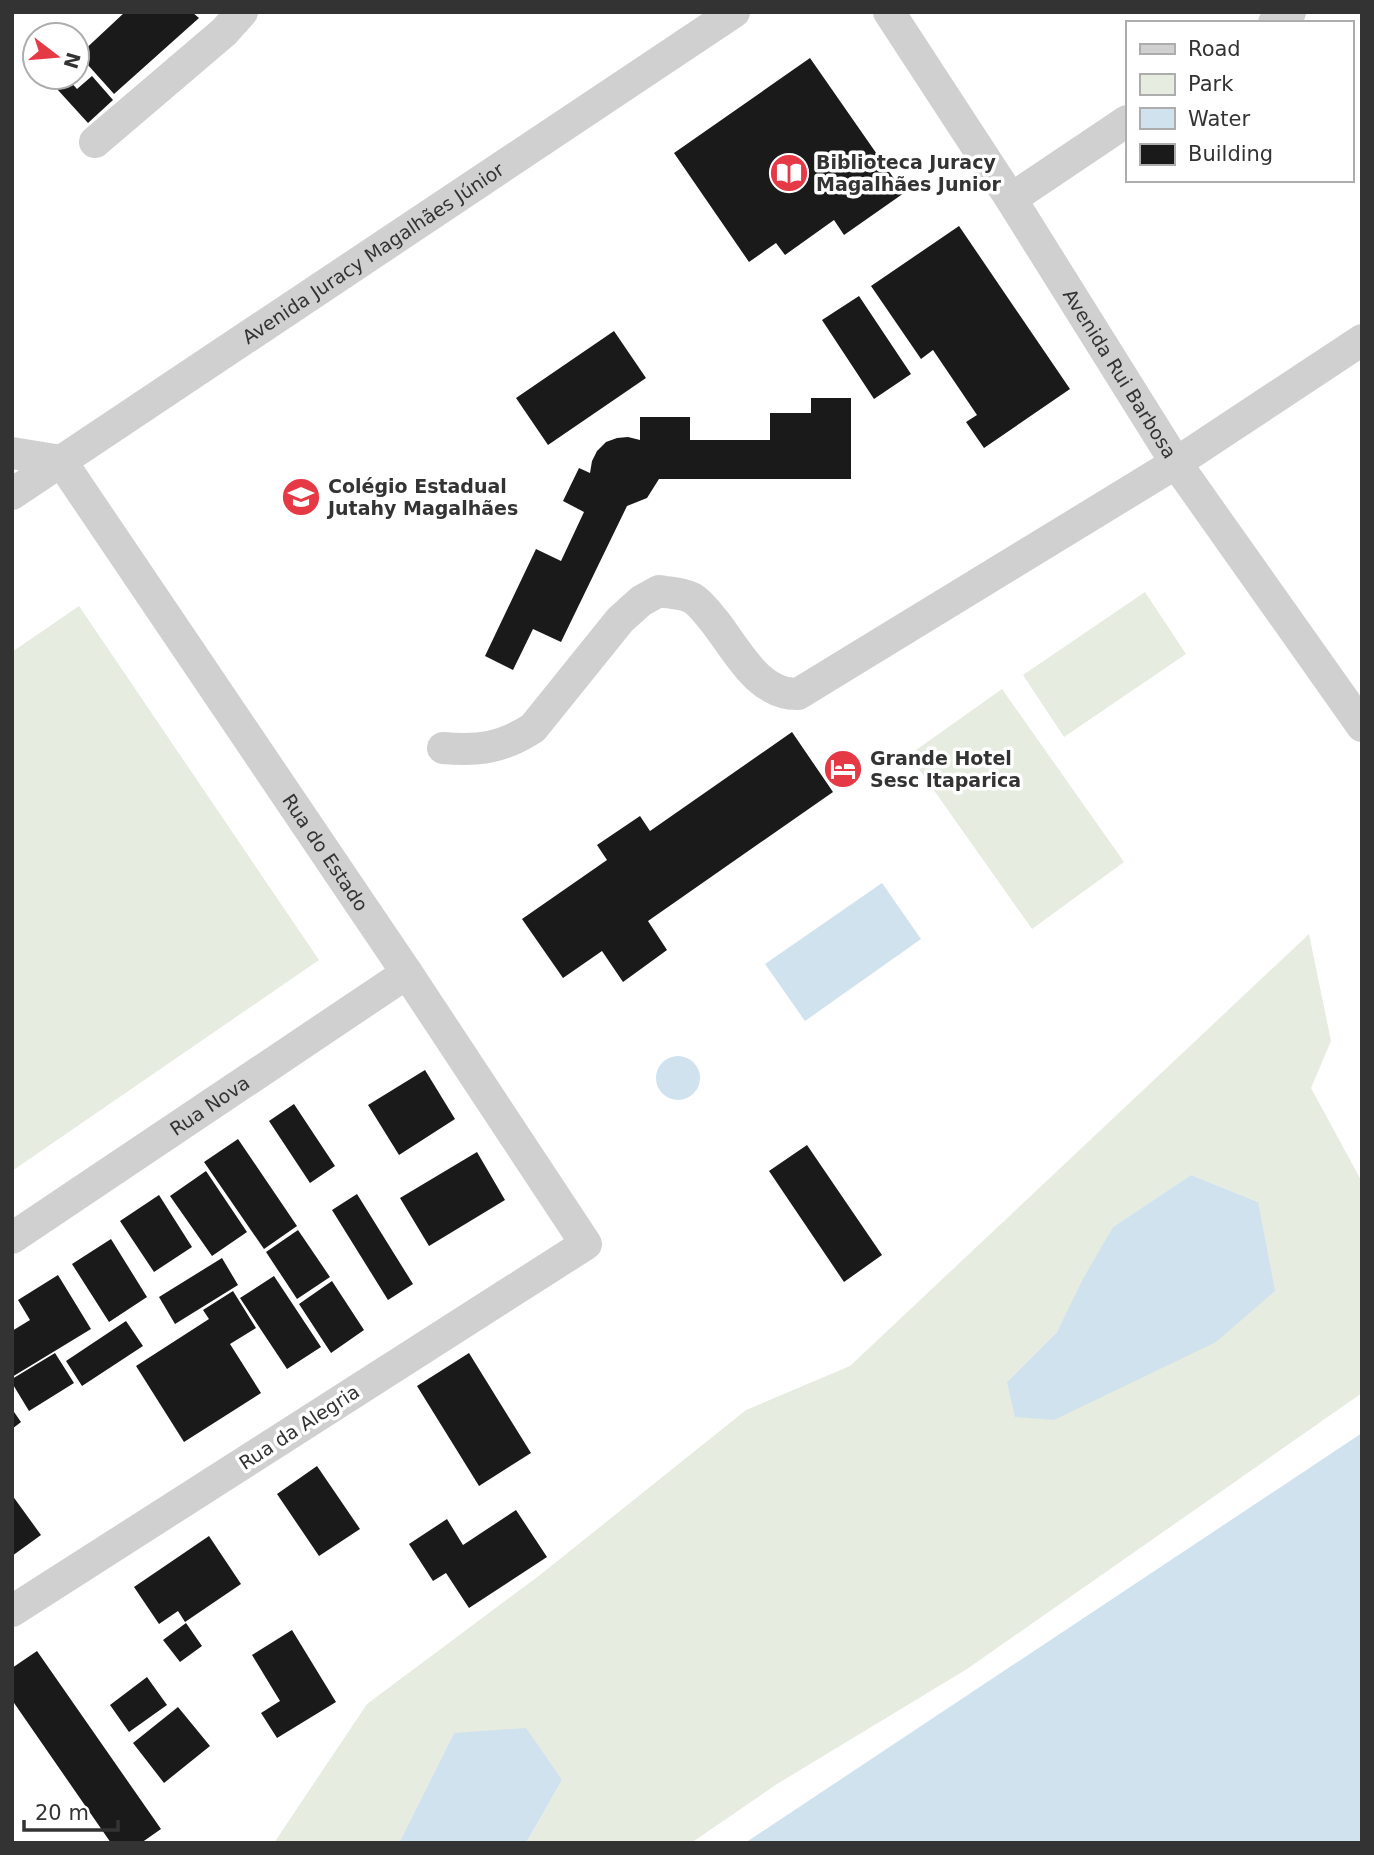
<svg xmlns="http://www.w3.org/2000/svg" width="1374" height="1855" font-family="'DejaVu Sans',sans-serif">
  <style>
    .green { fill: #e6ecdf; fill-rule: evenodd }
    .water { fill: #cfe2ee }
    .building { fill: #1a1a1a }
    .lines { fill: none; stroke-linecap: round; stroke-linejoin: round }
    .minor { stroke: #d0d0d0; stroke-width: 32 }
    .labels { text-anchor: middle; stroke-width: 7; stroke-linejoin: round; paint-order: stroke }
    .poi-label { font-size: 19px; font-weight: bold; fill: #333; stroke: #fff; text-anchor: start }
    .street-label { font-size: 19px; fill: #333; stroke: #fff }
  </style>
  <rect width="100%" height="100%" fill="#fff"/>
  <path class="green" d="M 1145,592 L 1186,654 L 1064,737 L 1023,675 Z
    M 79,606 L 319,960 L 12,1171 L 12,652 Z
    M 1002,689 L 1124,862 L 1032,929 L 909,755 Z
    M 1309,934 L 1331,1041 L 1311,1088 L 1362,1182 L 1362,1393 L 967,1669 L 777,1784 L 691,1843 L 526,1843 L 562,1780 L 454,1733 L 399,1843 L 274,1843 L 367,1704 L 540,1575 L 746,1410 L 850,1366 ZM 1191,1175 L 1258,1202 L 1007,1382 L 1057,1332 L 1113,1227 Z"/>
  <path class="water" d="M 882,883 L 921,939 L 805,1021 L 765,964 Z
    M656 1078a22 22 0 1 1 44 0a22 22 0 1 1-44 0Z
    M 1191,1175 L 1258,1202 L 1275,1291 L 1216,1342 L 1054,1420 L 1015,1417 L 1007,1382 L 1057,1332 L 1084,1277 L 1113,1227 Z
    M 1362,1433 L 1362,1843 L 745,1843 Z
    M 526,1728 L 562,1780 L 526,1843 L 399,1843 L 454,1733 Z"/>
  <path class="building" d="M 125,12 L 192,12 L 199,18 L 114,94 L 79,55 Z
    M 810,58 L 904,193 L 844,235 L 834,220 L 785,255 L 776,243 L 749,262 L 674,153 Z
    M 92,76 L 113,100 L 88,123 L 57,89 L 68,79 L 77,89 Z
    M 959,226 L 1070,389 L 984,448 L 966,422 L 977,415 L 933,350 L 921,359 L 871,286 Z
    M 859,296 L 911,374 L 874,399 L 822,320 Z
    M 614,331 L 646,378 L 548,445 L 516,398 Z
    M 811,398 L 851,398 L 851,479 L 659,479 L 647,498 L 627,506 L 561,642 L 533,629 L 513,670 L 485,656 L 536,549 L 561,561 L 584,512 L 563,501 L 579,468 L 590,473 L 592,461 L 597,451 L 606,442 L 617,438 L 628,437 L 640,440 L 640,417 L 690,417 L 690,440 L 770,440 L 770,413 L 811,413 Z
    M 792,732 L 833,792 L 648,921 L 667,950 L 623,982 L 602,951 L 563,978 L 522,919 L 607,860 L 597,845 L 640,816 L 650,831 Z
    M 425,1070 L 455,1119 L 399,1155 L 368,1105 Z
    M 294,1104 L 335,1166 L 310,1183 L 269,1121 Z
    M 238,1139 L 297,1226 L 264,1249 L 204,1162 Z
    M 807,1145 L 882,1255 L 844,1282 L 769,1171 Z
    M 477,1152 L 505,1200 L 429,1246 L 400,1198 Z
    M 206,1171 L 247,1232 L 212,1256 L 170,1196 Z
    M 357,1194 L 413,1284 L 388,1300 L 332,1210 Z
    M 159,1195 L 192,1247 L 154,1272 L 120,1221 Z
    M 298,1230 L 330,1277 L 297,1299 L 266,1252 Z
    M 111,1239 L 147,1297 L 109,1322 L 72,1264 Z
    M 222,1258 L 238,1285 L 175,1324 L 159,1297 Z
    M 58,1275 L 91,1329 L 12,1377 L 12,1331 L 30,1320 L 18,1300 Z
    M 274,1276 L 321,1347 L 287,1369 L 240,1298 Z
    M 332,1281 L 364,1330 L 331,1353 L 299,1304 Z
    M 233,1291 L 256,1328 L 230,1344 L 261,1393 L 184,1442 L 136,1366 L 209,1319 L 203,1310 Z
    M 126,1321 L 143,1346 L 82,1386 L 66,1361 Z
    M 55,1353 L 74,1383 L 29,1411 L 12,1383 L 12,1379 Z
    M 469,1353 L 531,1453 L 479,1486 L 417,1386 Z
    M 12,1409 L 21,1422 L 12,1429 Z
    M 317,1466 L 360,1529 L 319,1556 L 277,1494 Z
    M 12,1495 L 41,1535 L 12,1556 Z
    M 516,1510 L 547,1557 L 469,1608 L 446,1573 L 433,1581 L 409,1544 L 447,1519 L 463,1545 Z
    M 209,1536 L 241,1584 L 185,1622 L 178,1611 L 159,1624 L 134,1587 Z
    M 186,1623 L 202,1646 L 180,1662 L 163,1640 Z
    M 292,1630 L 336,1702 L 277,1738 L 261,1713 L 280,1701 L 252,1655 Z
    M 37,1651 L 161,1829 L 141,1843 L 111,1843 L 12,1700 L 12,1668 Z
    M 147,1677 L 167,1705 L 129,1732 L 110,1705 Z
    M 178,1707 L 210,1746 L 164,1783 L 133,1743 Z"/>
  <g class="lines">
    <g class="minor">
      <path id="s1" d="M 889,12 L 1011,199 L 1176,463 L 1362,726"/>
      <path d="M 1274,23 L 1290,12"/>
      <path d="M 95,142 L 224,32 L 242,12"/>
      <path d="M 1011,199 L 1127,121"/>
      <path id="s2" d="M 12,453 L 61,461 L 407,973 L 586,1244 L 12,1611"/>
      <path id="s3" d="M 12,494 L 734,12"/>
      <path d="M 443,748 C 479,751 502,748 533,728 L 620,620 L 641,601 L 659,591 C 669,593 682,593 692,598 C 701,603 708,614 715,622 C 737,650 758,695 798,694 L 1176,463 L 1362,340"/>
      <path id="s4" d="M 12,1238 L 407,973"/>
    </g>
  </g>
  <defs>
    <g id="library-disc" transform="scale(2.0125)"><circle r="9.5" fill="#e63946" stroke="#fff"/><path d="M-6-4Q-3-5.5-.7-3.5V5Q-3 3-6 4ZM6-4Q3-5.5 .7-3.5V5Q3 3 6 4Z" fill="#fff"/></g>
    <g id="school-disc" transform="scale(2.0125)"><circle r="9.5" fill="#e63946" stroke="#fff"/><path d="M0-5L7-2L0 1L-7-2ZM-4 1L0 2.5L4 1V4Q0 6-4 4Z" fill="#fff"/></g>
    <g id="hotel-disc" transform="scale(2.0125)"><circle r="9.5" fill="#e63946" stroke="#fff"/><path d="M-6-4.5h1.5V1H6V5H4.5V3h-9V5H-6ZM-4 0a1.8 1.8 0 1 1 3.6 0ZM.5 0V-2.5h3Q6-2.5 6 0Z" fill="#fff"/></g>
  </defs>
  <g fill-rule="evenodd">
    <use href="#library-disc" x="789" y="173"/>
    <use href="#school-disc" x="301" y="497"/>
    <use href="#hotel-disc" x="843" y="769"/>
  </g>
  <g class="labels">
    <g class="poi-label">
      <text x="816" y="169">Biblioteca Juracy<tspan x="816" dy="22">Magalhães Junior</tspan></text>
      <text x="328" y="493">Colégio Estadual<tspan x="328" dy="22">Jutahy Magalhães</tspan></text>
      <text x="870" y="765">Grande Hotel<tspan x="870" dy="22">Sesc Itaparica</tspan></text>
    </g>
    <g class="street-label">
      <text dy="7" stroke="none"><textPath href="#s3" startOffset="434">Avenida Juracy Magalhães Júnior</textPath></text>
      <text dy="7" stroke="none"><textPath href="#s1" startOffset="429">Avenida Rui Barbosa</textPath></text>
      <text dy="7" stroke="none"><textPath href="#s2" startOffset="522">Rua do Estado</textPath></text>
      <text dy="7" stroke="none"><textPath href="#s4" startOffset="238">Rua Nova</textPath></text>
      <text transform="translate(299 1427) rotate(-33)" y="7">Rua da Alegria</text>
    </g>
  </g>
  <rect width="1374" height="1855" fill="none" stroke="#333333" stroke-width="28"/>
  <rect x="1126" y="21" width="228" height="161" fill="#ffffff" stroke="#adadad" stroke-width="2"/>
  <rect x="1140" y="44" width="35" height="10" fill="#d0d0d0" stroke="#adadad" stroke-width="2"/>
  <text x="1188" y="56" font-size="21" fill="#333333">Road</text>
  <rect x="1140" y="74" width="35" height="21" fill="#e6ecdf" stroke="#adadad" stroke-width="2"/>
  <text x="1188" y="91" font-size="21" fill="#333333">Park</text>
  <rect x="1140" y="108" width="35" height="21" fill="#cfe2ee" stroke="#adadad" stroke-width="2"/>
  <text x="1188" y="126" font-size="21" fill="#333333">Water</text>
  <rect x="1140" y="144" width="35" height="21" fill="#1a1a1a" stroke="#adadad" stroke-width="2"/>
  <text x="1188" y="161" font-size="21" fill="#333333">Building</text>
  <g transform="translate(56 56) rotate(106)"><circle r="33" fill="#ffffff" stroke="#adadad" stroke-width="2"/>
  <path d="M0-5L12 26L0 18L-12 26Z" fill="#e63946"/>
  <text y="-10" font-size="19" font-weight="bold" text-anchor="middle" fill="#333333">N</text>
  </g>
  <path d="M24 1820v10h94v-10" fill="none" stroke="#333333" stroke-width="3.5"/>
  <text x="35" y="1820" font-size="21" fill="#333333" stroke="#ffffff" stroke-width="5" paint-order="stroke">20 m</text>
</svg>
